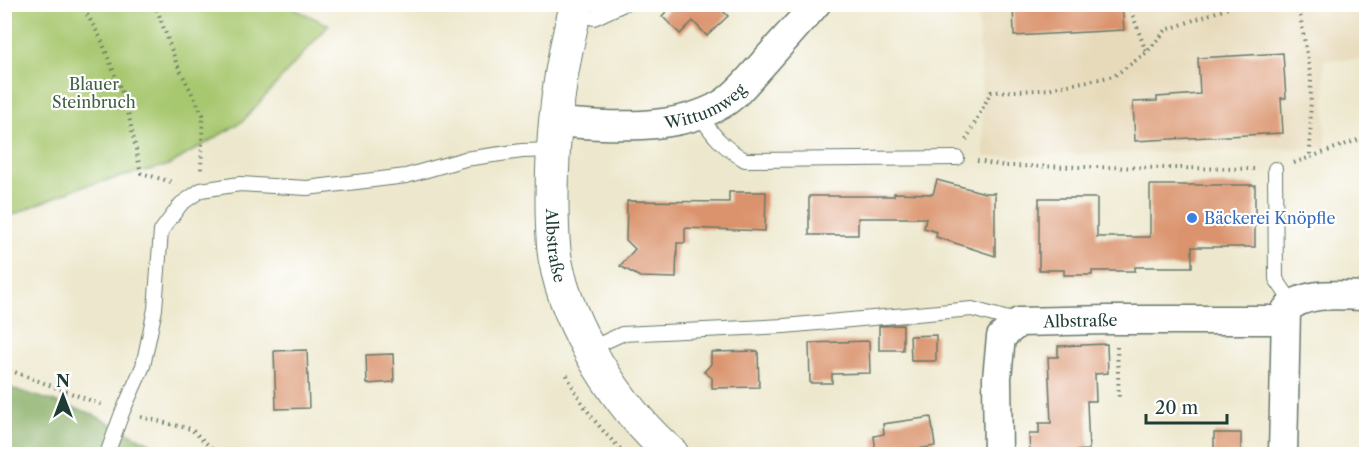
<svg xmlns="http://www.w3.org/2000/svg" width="1371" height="459" font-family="'Libre Caslon Text',serif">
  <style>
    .built { fill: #e7daba }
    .green { fill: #a8c870; stroke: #648252; stroke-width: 1.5 }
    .forest { fill: #86ac62; stroke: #52744b; stroke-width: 1.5 }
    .building { fill: #da936c }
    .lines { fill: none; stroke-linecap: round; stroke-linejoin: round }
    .lane-casing { stroke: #67796a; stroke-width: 16 }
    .street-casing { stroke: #67796a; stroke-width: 31 }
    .secondary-casing { stroke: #67796a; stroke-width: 35 }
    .path { stroke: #67796a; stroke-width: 4; stroke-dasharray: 1.5 4.5; stroke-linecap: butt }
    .lane { stroke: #fff; stroke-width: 14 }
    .street { stroke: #fff; stroke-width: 28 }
    .secondary { stroke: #fff; stroke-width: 33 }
    .shop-dot { fill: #3f7fe0; stroke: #fff; stroke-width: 2 }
    .labels { text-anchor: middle; stroke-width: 4.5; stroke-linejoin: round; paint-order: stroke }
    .park-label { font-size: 16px; fill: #416043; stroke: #fff }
    .street-label { font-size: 16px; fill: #1f3d34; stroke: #fff }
    .shop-label { font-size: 16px; fill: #366cbe; stroke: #fff; text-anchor: start }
  </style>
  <rect width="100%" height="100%" fill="#fff"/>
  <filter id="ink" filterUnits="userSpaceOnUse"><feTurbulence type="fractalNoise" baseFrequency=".0167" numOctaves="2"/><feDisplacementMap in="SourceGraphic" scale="12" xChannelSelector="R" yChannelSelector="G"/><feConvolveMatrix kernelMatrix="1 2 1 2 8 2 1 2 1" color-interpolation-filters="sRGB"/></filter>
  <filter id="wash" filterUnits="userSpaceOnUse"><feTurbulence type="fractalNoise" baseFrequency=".008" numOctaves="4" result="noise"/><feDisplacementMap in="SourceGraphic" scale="24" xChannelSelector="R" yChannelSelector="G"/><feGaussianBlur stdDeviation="1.35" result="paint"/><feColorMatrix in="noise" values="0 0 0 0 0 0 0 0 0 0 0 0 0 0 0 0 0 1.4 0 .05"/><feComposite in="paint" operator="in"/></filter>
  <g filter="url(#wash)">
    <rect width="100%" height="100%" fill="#ede8cd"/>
    <path class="built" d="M 978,5 L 1366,5 L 1366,59 L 1324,60 L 1326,148 L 984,157 Z"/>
    <path class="green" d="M 5,4 L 286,5 L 329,25 L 242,122 L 169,165 L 77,188 L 5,218 Z"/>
    <path class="forest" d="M 4,386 L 90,413 L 171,454 L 5,454 Z"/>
    <g id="blocks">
      <path class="building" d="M 674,4 L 716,4 L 728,16 L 707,36 L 693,21 L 680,34 L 662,16 Z
        M 1013,4 L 1122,4 L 1124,30 L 1014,36 Z
        M 1283,53 L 1286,98 L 1281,98 L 1283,133 L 1135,141 L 1133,102 L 1157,101 L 1157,97 L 1200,94 L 1198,58 Z
        M 937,180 L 985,193 L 995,193 L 995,256 L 936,237 L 937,232 L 924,228 L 926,218 L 858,218 L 858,235 L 809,235 L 809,196 L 894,196 L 894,193 L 933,194 Z
        M 1150,185 L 1255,185 L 1255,247 L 1192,247 L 1192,267 L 1135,267 L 1135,271 L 1092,271 L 1092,275 L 1064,275 L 1064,270 L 1039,270 L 1039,198 L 1097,198 L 1097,237 L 1150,237 Z
        M 729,192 L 766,192 L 765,231 L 685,228 L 685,243 L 677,243 L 676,278 L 640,277 L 620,266 L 635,249 L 626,240 L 627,201 L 729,202 Z
        M 903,325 L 903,350 L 879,350 L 879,326 Z
        M 936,335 L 936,361 L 911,361 L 910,336 Z
        M 869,341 L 870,373 L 832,374 L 832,383 L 810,383 L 809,343 Z
        M 1107,344 L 1108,373 L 1095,374 L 1096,401 L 1087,401 L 1089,450 L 1073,451 L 1073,454 L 1030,454 L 1029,434 L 1039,434 L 1039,423 L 1051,423 L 1048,357 L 1058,357 L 1058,346 Z
        M 307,350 L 309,408 L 276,409 L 274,351 Z
        M 758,351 L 759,387 L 712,388 L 712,378 L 704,372 L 711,364 L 711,352 Z
        M 393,354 L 394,382 L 367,384 L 366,355 Z
        M 931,417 L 935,446 L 918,449 L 919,454 L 876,454 L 874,436 L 884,434 L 883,424 Z
        M 1214,433 L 1241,433 L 1241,454 L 1214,454 Z"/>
    </g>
  </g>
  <g filter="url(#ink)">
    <use href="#blocks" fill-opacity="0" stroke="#67796a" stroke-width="1.5"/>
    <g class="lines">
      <g class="lane-casing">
        <path id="lane" d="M 574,14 L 594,18 L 624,4
          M 700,115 C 713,136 723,147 745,160 L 957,158
          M 1275,169 L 1276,279 L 1293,304
          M 589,349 L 622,334 L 784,326 L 972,309 L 1019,322
          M 107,454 L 122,413 L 143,366 L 155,309 L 161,231 L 181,204 L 201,190 L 240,184 L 307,188 L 406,176 L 465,159 L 522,151 L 554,150"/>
      </g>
      <g class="street-casing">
        <g id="street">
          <path id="s1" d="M 556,122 C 607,126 676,132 722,104 C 737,95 749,79 761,66 C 779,45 798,25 816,4"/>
          <path id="s2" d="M 998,454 L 997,378 L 1001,337 L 1019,322 L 1108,320 L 1285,320"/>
          <path d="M 1283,454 L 1286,310 C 1306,290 1340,296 1366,296"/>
        </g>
      </g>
      <g class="secondary-casing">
        <g id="secondary">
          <path id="s3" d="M 577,4 C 559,68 552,133 552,198 C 552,218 552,238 555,258 C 568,329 618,407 672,454"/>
        </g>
      </g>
      <path class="path" d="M 81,4 L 100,37 L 126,103 L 141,173 L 175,183
        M 155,4 L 176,62 L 203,115 L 201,171
        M 1298,4 L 1311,78 L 1310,157
        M 1131,10 L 1146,52
        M 966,140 L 991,92 L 1042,90 L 1114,76 L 1146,53 L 1166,30 L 1239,4
        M 1362,140 L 1366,268
        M 977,161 L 1005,166 L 1257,169
        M 1294,163 L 1366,137
        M 1117,347 L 1119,400
        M 4,368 L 105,406
        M 567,375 C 581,406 601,431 626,454
        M 141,417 L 191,429 L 218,454
        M 251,454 L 268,451 L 277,454"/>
      <use href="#lane" class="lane"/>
      <use href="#street" class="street"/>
      <use href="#secondary" class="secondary"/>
    </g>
  </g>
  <circle class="shop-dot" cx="1192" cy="218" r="6"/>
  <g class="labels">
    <g class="park-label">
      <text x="94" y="90">Blauer<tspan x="94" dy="18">Steinbruch</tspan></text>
    </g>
    <g class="street-label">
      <text dy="6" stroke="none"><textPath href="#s1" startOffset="153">Wittumweg</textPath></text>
      <text dy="6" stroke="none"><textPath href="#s3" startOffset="244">Albstraße</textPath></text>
      <text dy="6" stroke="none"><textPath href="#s2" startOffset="202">Albstraße</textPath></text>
    </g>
    <g class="shop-label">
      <text x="1204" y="224">Bäckerei Knöpfle</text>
    </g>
  </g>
  <rect width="1371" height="459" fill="none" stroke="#fff" stroke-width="24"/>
  <g transform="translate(63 396)" stroke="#ffffff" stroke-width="4.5" paint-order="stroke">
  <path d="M0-4.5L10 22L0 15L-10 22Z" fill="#1f3d34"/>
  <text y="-9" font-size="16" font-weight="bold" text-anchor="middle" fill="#1f3d34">N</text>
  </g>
  <path d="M1146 414v9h81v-9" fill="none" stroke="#1f3d34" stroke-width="3"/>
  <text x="1155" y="414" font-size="18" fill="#1f3d34" stroke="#ffffff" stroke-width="4.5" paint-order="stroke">20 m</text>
</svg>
